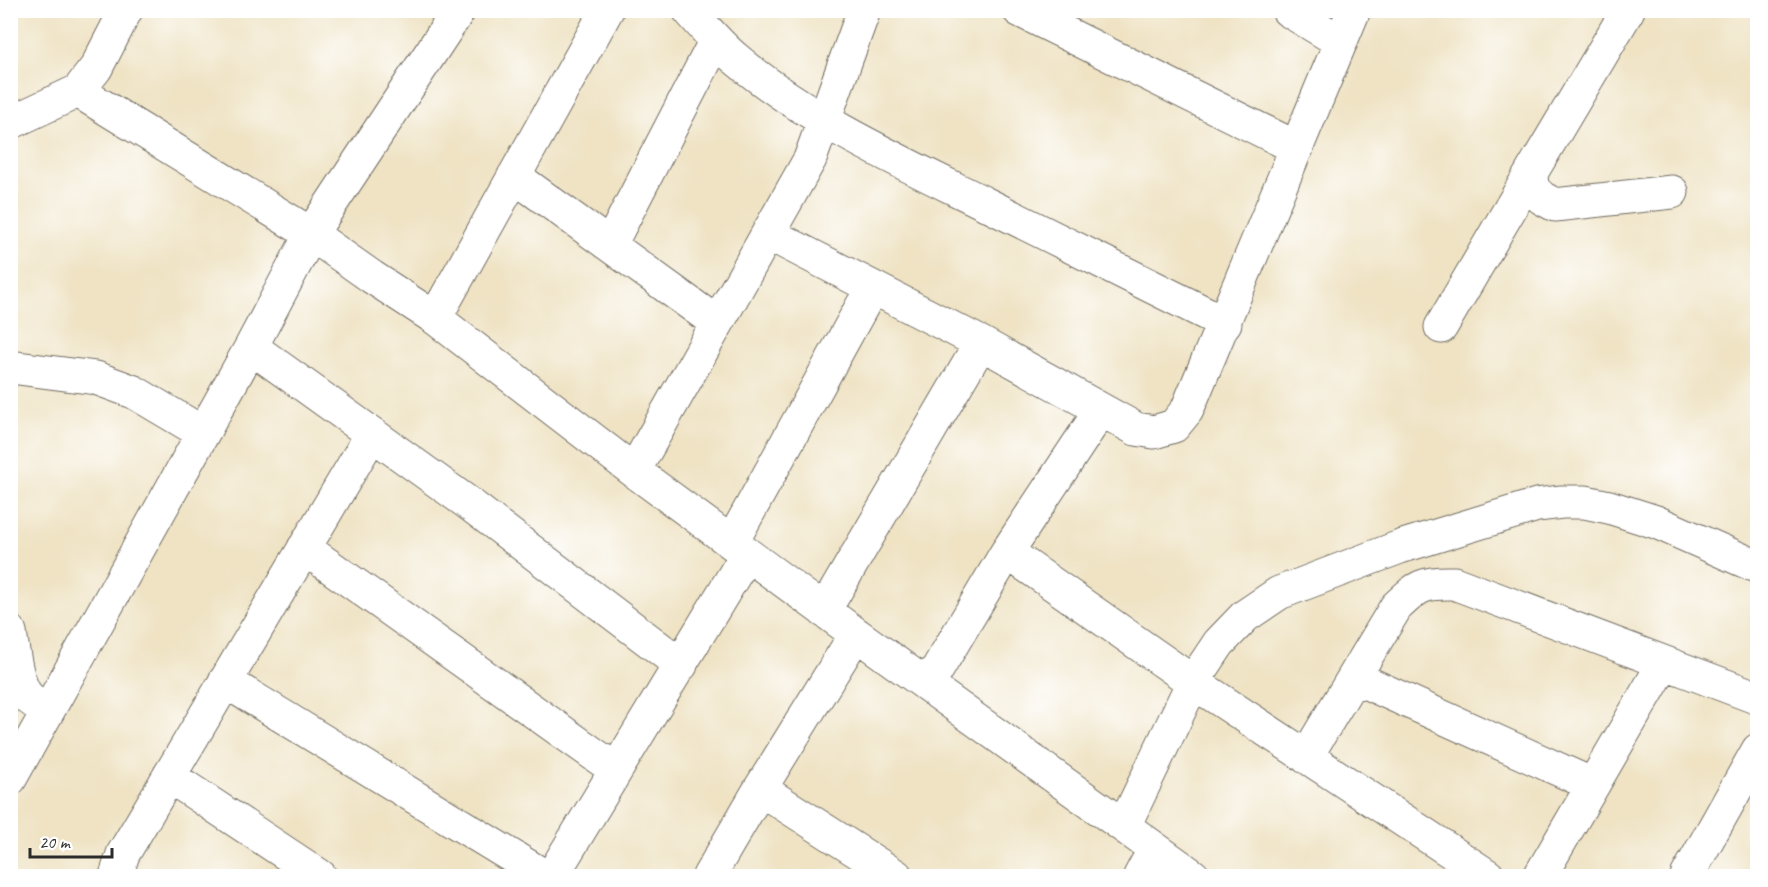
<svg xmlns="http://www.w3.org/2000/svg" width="1768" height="887" font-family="Caveat,sans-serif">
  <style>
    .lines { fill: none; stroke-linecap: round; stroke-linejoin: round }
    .minor-casing { stroke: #706b61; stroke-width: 35 }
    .minor { stroke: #fff; stroke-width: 33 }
  </style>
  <rect width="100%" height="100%" fill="#fff"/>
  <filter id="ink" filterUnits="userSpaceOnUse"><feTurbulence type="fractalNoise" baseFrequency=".0167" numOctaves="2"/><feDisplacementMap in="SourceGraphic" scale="12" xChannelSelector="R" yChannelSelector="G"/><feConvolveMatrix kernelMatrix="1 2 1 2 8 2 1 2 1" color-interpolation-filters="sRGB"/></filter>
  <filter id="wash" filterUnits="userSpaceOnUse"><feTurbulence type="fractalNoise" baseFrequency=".008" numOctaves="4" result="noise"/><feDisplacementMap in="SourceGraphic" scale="24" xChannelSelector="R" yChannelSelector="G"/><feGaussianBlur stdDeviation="1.35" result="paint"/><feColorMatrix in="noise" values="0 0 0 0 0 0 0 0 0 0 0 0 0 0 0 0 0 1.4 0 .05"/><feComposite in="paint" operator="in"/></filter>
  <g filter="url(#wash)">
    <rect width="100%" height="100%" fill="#efe3c4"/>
  </g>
  <g filter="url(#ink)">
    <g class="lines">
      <g class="minor-casing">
        <path id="minor" d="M 689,10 C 704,27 719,45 736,59 C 805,118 903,163 984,203 C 1064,243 1145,283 1225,323
          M 1019,10 L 1297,148
          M 1288,10 L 1341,42
          M 1628,10 L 1531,173 L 1532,188 L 1542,198 L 1555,205 L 1672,192
          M 78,91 L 311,234 L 372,277 L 435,318 L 634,471 L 856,634 L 1193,876
          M 10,123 L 78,91 L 96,68 L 126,10
          M 514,176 L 717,323
          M 769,234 L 981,343 L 1136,429 L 1154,432 L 1174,426 L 1187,410 L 1354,10
          M 610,245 L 716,40
          M 435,318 L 607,10
          M 1441,327 L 1531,173
          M 251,347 L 468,503 L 681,665
          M 10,367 L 96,378 L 134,392 L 203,433
          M 634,471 L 810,159 L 864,10
          M 732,542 L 872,288
          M 304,548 L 616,770
          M 1007,552 L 1193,682 L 1488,876
          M 824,611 L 981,343
          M 10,632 C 13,650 16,684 28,697 C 34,703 42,707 48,711
          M 1354,677 L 1593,785
          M 225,681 L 544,876
          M 928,685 L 1007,552 L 1101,410
          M 1306,757 L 1396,607 C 1418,586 1423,582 1454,583 L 1758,698
          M 169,776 L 320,876
          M 10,779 L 251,347 L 311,234 L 459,10
          M 760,789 L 896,876
          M 1124,826 L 1193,682 L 1219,643 L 1245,616 L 1279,593 L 1400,547 L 1537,505 L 1562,502 L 1585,502 L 1609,507 L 1656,522 L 1758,567
          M 116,876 L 123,854 L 372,434
          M 552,876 L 747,554
          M 709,876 L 760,789 L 856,634
          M 1140,876 L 1154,850
          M 1540,876 L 1664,663
          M 1687,876 L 1758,750"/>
      </g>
      <use href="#minor" class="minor"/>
    </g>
  </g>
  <rect width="1768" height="887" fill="none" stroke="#fff" stroke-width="36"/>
  <path d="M30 848v9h82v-9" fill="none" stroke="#2b2b2b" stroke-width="3"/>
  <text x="39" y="848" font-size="18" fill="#2b2b2b" stroke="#ffffff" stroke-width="4.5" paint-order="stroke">20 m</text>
</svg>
